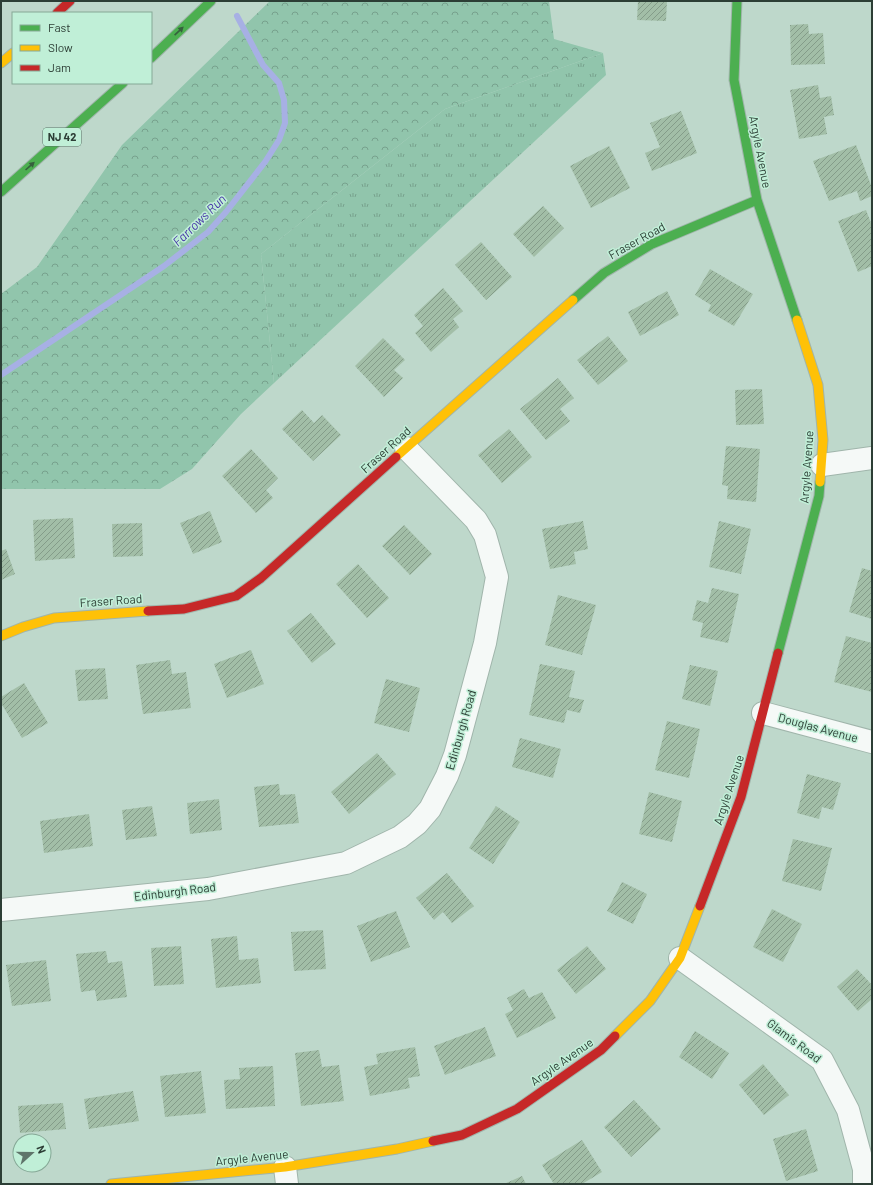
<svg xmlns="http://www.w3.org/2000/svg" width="873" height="1185" font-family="Barlow,sans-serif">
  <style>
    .grass { fill: url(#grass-tufts) }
    .forest { fill: url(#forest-crowns) }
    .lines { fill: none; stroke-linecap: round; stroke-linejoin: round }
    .stream { stroke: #a7b0e4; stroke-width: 6 }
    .building { fill: url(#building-hatch) }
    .street-casing { stroke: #a0b5ab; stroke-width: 24 }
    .fast-casing { stroke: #a0b5ab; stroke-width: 11 }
    .slow-casing { stroke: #a0b5ab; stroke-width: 11 }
    .jam-casing { stroke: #a0b5ab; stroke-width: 11 }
    .street { stroke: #f5f9f7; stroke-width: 22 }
    .fast { stroke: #4caf50; stroke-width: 9 }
    .slow { stroke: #ffc107; stroke-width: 9 }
    .jam { stroke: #c62828; stroke-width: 9 }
    .oneway { fill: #36603d }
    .labels { text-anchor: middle; stroke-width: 3; stroke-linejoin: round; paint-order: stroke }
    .shield { fill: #c0efd7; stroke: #587366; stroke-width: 1 }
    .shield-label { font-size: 11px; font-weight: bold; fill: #2c3e35 }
    .street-label { font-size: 12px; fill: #2c3e35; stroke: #c0efd7 }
    .water-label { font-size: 13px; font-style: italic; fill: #4535a7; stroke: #c0efd7 }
  </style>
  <defs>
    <pattern id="grass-tufts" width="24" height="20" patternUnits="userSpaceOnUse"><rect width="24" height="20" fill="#91c5ac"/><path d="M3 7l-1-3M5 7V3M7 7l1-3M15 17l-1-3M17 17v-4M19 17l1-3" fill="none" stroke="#77a18d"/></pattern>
    <pattern id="forest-crowns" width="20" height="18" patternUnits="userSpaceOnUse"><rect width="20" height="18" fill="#91c5ac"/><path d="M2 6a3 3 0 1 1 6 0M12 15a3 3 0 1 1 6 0" fill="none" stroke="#77a18d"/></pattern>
    <pattern id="building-hatch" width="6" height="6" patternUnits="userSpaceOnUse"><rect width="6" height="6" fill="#a2bea7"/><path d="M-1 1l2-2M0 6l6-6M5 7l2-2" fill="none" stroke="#849c89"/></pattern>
  </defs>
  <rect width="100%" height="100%" fill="#bed8cb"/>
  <path class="grass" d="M 603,53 L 606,75 L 274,383 L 261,254 L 445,109 Z"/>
  <path class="forest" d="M 270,1 L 549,1 L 554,39 L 603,53 L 445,109 L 261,254 L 274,383 L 241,414 L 192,469 L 160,489 L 1,489 L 1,294 L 37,267 L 122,145 Z"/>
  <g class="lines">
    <path class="stream" d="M 1,375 L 164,266 L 208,232 L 226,212 L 265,162 L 279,140 L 285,123 L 284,100 L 279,83 L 263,65 L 237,16"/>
  </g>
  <path class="building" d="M 638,1 L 667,1 L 666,21 L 637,20 Z
    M 808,24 L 809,34 L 823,33 L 825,64 L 791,65 L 790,25 Z
    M 818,85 L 820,98 L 831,96 L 834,115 L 824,117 L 827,134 L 799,139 L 790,90 Z
    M 681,111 L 697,153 L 652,171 L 645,153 L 660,147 L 650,123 Z
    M 856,145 L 872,188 L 872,196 L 860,201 L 857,191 L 829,201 L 813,161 Z
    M 609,146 L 630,188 L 591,208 L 570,166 Z
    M 543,206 L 564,228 L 534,257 L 513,234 Z
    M 866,210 L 871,223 L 872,222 L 872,266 L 858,272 L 838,221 Z
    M 481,242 L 512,277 L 486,300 L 455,265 Z
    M 710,269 L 753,294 L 734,326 L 708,311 L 711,305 L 695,295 Z
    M 443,288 L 463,311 L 453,319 L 459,327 L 431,352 L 415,333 L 423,326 L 414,315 Z
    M 667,291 L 679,315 L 640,336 L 628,312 Z
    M 608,336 L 628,361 L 598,385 L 577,360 Z
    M 383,338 L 405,360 L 394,370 L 403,378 L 384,397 L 355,366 Z
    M 558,378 L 574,398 L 560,409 L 570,421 L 546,440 L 520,409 Z
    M 762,389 L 764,424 L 736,425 L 735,390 Z
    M 302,410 L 314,423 L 322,415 L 341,435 L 313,461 L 282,429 Z
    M 509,429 L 532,457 L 502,483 L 478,455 Z
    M 726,446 L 760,449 L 756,502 L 727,499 L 728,486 L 722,485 Z
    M 251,449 L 278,478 L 266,490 L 273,498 L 256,513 L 222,476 Z
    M 210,511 L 222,542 L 193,554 L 180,523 Z
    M 73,518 L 75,558 L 35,561 L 33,520 Z
    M 583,521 L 588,549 L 574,552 L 576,564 L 550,569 L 542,529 Z
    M 719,521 L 751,529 L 741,574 L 709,567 Z
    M 142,523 L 143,556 L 113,557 L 112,524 Z
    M 404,525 L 432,554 L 410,575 L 382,546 Z
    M 6,549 L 15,574 L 1,580 L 1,551 Z
    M 358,564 L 389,598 L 367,618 L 336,584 Z
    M 862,568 L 872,571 L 872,619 L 849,612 Z
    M 712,588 L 739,594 L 728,643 L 700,637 L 703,623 L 692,620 L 697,600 L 708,603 Z
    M 558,595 L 596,605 L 582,655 L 545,645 Z
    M 311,613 L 336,644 L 312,663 L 287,631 Z
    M 846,636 L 872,643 L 872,692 L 834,682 Z
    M 251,650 L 264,684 L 227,698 L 214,664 Z
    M 170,660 L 172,674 L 186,672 L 191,708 L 143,714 L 136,665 Z
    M 540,664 L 575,671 L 569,697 L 584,700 L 580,713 L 567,710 L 564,723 L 529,715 Z
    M 690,665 L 718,671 L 710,706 L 682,699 Z
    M 105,668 L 108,699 L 78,701 L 75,670 Z
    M 386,679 L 420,688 L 409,732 L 374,723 Z
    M 24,683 L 48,723 L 22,738 L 1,703 L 1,697 Z
    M 667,721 L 700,729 L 689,778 L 655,770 Z
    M 520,738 L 561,749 L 553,778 L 512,767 Z
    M 377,753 L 396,774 L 349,814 L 331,792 Z
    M 807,774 L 841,783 L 833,810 L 822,807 L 819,819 L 797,813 Z
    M 279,784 L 280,795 L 295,794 L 299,823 L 259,827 L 254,787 Z
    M 649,792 L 682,801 L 672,842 L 639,834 Z
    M 219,799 L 222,830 L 190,834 L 187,803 Z
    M 152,806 L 157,836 L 126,840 L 122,810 Z
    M 496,806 L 520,822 L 493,864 L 469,848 Z
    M 89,814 L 93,846 L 44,853 L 40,821 Z
    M 793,839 L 832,848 L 821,891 L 782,881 Z
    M 447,873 L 474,906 L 452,923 L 443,912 L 434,920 L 416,898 Z
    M 622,882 L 647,894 L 633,924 L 607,911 Z
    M 772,909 L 802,924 L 783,962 L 753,947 Z
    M 396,911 L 410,947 L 371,962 L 357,926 Z
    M 323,930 L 326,969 L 294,971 L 291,932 Z
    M 237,936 L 239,960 L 258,958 L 261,983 L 216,988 L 211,939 Z
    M 181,946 L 184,984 L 154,986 L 151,948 Z
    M 587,946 L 606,969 L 576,994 L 557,970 Z
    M 106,951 L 108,963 L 122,961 L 127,997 L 97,1001 L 95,990 L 81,992 L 76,954 Z
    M 46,960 L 51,1001 L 12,1006 L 6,965 Z
    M 857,969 L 872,985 L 872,999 L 858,1011 L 837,987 Z
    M 524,989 L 529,998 L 542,992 L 556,1018 L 517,1038 L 505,1014 L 513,1010 L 507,998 Z
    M 485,1027 L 496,1056 L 445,1075 L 434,1046 Z
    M 695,1031 L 729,1053 L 712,1079 L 679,1057 Z
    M 415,1047 L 420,1076 L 408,1078 L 410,1088 L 370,1096 L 364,1067 L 378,1064 L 376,1054 Z
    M 319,1050 L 322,1067 L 339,1065 L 344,1101 L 301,1106 L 295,1053 Z
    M 763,1064 L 789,1095 L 764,1115 L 739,1085 Z
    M 273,1066 L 275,1106 L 226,1109 L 224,1080 L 240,1079 L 239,1068 Z
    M 201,1071 L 206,1113 L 165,1117 L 160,1076 Z
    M 133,1091 L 139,1121 L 89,1129 L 84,1099 Z
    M 634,1100 L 661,1129 L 631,1157 L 604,1127 Z
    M 63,1103 L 66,1129 L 20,1133 L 18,1106 Z
    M 806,1129 L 818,1171 L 786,1181 L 773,1139 Z
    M 582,1140 L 602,1172 L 582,1184 L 554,1184 L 542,1165 Z
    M 522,1176 L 526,1184 L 504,1184 Z"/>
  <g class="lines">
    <g class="street-casing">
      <path id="street" d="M 822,465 L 872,458
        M 763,713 L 872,742
        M 1,910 L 208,889 L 346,863 L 400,837 L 417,824 L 430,809 L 447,776 L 455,755 L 485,643 L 497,577 L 485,535 L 476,520 L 406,448
        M 680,958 L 822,1060 L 848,1110 L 864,1169 L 864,1184
        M 285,1167 L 287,1184"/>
    </g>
    <g class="fast-casing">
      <path id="fast" d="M 737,1 L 734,80 L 757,200 L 797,320
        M 151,58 L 211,1
        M 1,192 L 123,83
        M 573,300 L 604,273 L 652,244 L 757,200
        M 778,653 L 819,496 L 820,482"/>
    </g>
    <g class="slow-casing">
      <path id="slow" d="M 1,63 L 13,53
        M 797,320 L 818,385 L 823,440 L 820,482
        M 396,457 L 573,300
        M 1,636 L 23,627 L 54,618 L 148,611
        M 615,1036 L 650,1001 L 680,958 L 700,906
        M 111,1184 L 285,1167 L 397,1149 L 433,1141"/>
    </g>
    <g class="jam-casing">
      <path id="jam" d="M 57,13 L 70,1
        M 148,611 L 184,609 L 236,596 L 261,578 L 396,457
        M 700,906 L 741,797 L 778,653
        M 433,1141 L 462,1135 L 517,1109 L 601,1050 L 615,1036"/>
    </g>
    <use href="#street" class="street"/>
    <use href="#fast" class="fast"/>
    <use href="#slow" class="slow"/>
    <use href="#jam" class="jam"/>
  </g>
  <defs><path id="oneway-solid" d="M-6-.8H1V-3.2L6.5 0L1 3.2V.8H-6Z"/></defs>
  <g class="oneway">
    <use href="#oneway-solid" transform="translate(179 31) rotate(-43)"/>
    <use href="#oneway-solid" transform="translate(30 166) rotate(-42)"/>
  </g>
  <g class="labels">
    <rect class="shield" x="43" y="128" width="38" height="18" rx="3"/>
    <g class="shield-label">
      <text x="62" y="141">NJ 42</text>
    </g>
    <g class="street-label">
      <text transform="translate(760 152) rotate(79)" y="4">Argyle Avenue</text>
      <text transform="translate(637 241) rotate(-29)" y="4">Fraser Road</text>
      <text transform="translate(386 450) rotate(-42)" y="4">Fraser Road</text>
      <text transform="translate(807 467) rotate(-86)" y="4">Argyle Avenue</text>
      <text transform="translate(111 601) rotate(-4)" y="4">Fraser Road</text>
      <text transform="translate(818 728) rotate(15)" y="4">Douglas Avenue</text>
      <text transform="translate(461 730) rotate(-74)" y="4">Edinburgh Road</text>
      <text transform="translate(729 790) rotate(-72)" y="4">Argyle Avenue</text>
      <text transform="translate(175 892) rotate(-7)" y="4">Edinburgh Road</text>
      <text transform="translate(794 1041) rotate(37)" y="4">Glamis Road</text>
      <text transform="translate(562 1062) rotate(-35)" y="4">Argyle Avenue</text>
      <text transform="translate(252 1158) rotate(-6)" y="4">Argyle Avenue</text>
    </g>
    <g class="water-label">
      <text transform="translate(199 220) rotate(-44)" y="5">Farrows Run</text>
    </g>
  </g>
  <rect width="873" height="1185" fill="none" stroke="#2c3e35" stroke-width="4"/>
  <rect x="12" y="12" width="140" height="72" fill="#c0efd7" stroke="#85a896"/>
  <rect x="20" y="25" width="20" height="6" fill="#4caf50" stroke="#85a896"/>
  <text x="48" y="32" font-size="12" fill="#2c3e35">Fast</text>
  <rect x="20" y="45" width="20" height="6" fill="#ffc107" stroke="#85a896"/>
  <text x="48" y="52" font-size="12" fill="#2c3e35">Slow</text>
  <rect x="20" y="65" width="20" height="6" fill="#c62828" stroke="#85a896"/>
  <text x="48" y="72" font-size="12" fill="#2c3e35">Jam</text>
  <g transform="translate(32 1153) rotate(69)"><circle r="19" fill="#c0efd7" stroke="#85a896"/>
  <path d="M0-3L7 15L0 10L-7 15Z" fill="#5f746a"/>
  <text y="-6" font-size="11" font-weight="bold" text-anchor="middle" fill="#2c3e35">N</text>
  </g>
</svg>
